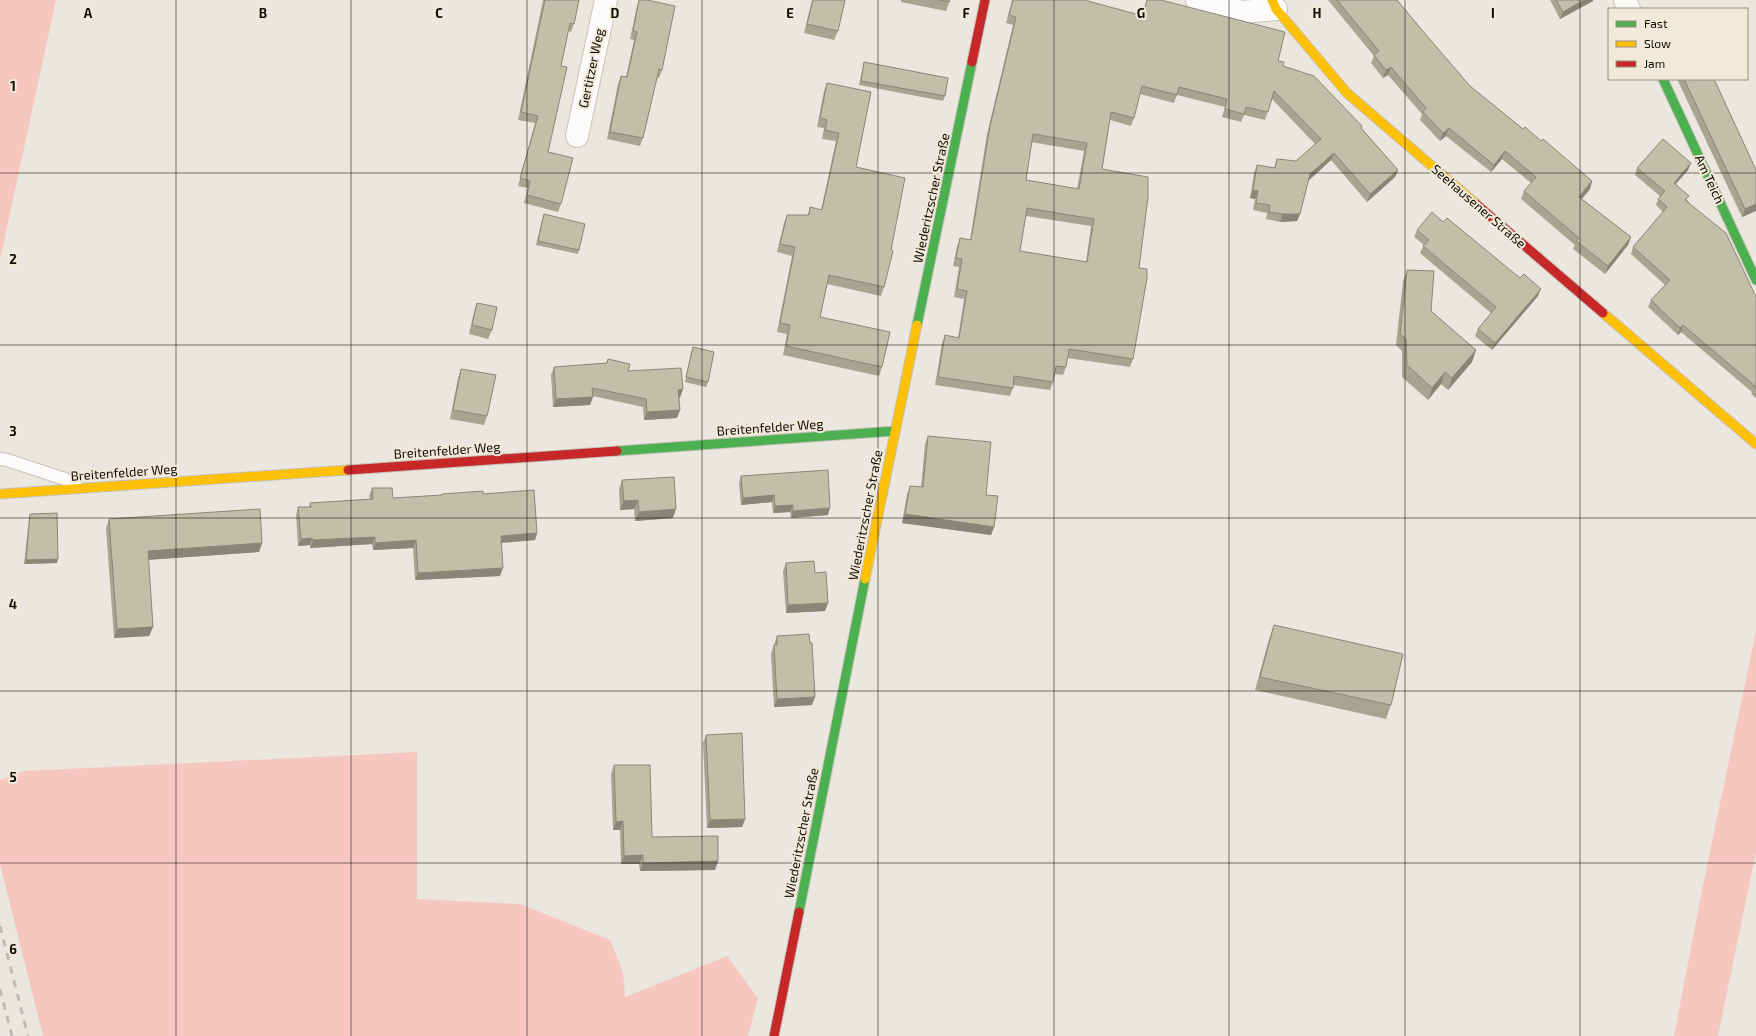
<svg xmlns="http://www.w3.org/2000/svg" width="1756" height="1036" font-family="'Exo 2',sans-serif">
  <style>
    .green { fill: #f5c7be }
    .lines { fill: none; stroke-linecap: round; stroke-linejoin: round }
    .lane-casing { stroke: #c6c2bb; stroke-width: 14 }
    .street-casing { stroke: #c6c2bb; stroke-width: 24 }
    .fast-casing { stroke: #c6c2bb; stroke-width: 11 }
    .slow-casing { stroke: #c6c2bb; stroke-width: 11 }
    .jam-casing { stroke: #c6c2bb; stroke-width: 11 }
    .lane { stroke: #fcfbfa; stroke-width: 12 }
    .street { stroke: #fcfbfa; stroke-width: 22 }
    .fast { stroke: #4caf50; stroke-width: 9 }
    .slow { stroke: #ffc107; stroke-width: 9 }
    .jam { stroke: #c62828; stroke-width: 9 }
    .rail { stroke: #bcbbb9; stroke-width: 3; stroke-dasharray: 7 7; stroke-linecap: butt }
    .wall { fill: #a7a491; fill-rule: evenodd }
    .shaded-wall { fill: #888676 }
    .building { fill: #c2bfa9; stroke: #888676; fill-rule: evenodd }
    .grid { fill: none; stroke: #0f0b06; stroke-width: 1; stroke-opacity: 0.55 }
    .labels { text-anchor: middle; stroke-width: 4; stroke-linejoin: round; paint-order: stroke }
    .street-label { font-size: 13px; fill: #0f0b06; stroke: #f2e9d8 }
    .grid-label { font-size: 13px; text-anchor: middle; font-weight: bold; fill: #0f0b06; stroke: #f2e9d8; stroke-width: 4; stroke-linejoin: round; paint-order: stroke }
  </style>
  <rect width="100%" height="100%" fill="#ece7de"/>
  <path class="green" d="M 0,0 L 56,0 L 0,260 Z
    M 1756,631 L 1756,852 L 1718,1036 L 1674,1036 L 1702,890 Z
    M 417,752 L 417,899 L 520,904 L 610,940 L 623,972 L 625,997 L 727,956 L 758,998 L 748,1036 L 43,1036 L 0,864 L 0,780 L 24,771 Z"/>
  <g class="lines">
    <g class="lane-casing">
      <path id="lane" d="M 0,459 L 7,460 L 65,479 L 76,486"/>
    </g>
    <g class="street-casing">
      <path id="street" d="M 1197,0 L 1242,12 L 1276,9
        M 1625,0 L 1629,9
        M 577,136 L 606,0"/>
    </g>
    <g class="fast-casing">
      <path id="fast" d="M 1663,79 L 1756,280
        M 917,325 L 972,62
        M 617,451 L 895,431
        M 799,912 L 865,579"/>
    </g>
    <g class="slow-casing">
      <path id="slow" d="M 1272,0 L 1276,9 L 1347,93 L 1476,204
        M 1603,313 L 1756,444
        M 0,494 L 348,470
        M 865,579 L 917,325"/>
    </g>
    <g class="jam-casing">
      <path id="jam" d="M 972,62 L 985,0
        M 1476,204 L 1603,313
        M 348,470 L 617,451
        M 774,1036 L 799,912"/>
    </g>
    <use href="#lane" class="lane"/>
    <use href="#street" class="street"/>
    <use href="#fast" class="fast"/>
    <use href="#slow" class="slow"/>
    <use href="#jam" class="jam"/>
    <path class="rail" d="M 0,926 L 28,1036
      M 0,989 L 12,1036"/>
  </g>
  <path class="wall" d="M 543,0 L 579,0 L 574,24 L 571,32 L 568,31 L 561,66 L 548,152 L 561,204 L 558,212 L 524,203 L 528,188 L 518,186 L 535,123 L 518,120 Z
    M 639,0 L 662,70 L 659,78 L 657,77 L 643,138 L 640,146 L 607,139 L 618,84 L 621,76 L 626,77 L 634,40 L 630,39 L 637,6 Z
    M 812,0 L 845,0 L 838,31 L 834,40 L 804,33 Z
    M 901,0 L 950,0 L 946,11 L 901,2 Z
    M 1012,0 L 1088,0 L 1088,1 L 1142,16 L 1147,0 L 1278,61 L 1283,66 L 1362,126 L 1362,129 L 1398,170 L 1395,177 L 1367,202 L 1331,160 L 1308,181 L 1300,214 L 1297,221 L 1280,222 L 1266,219 L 1267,213 L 1253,210 L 1255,199 L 1250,198 L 1254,173 L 1257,165 L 1274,168 L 1277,159 L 1296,161 L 1315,144 L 1272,99 L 1265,120 L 1244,115 L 1241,122 L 1222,117 L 1225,107 L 1177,95 L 1174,103 L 1140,94 L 1134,118 L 1131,126 L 1110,120 L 1102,169 L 1139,268 L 1133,359 L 1130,367 L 1067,358 L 1066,367 L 1063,375 L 1055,374 L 1053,382 L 1050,390 L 1013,385 L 1013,388 L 1010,396 L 935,385 L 942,343 L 945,335 L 958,338 L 964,299 L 954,297 L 959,267 L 953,266 L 957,246 L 960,238 L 970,240 L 987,134 L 1013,25 L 1006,23 ZM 1031,142 L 1084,151 L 1077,189 L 1026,180 ZM 1026,216 L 1091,226 L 1086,262 L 1020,251 Z
    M 1328,0 L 1397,0 L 1427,36 L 1470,86 L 1523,129 L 1592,181 L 1590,189 L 1582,199 L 1631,237 L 1628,245 L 1605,274 L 1573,249 L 1575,245 L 1521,199 L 1524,191 L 1531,183 L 1502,159 L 1491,172 L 1446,136 L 1440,141 L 1420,120 L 1422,114 L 1388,75 L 1383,78 L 1371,63 L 1374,56 Z
    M 1550,0 L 1593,0 L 1593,1 L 1560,19 Z
    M 864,62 L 945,96 L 943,101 L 859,85 L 863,66 Z
    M 1677,79 L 1714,79 L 1756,170 L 1756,211 L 1742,217 Z
    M 827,83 L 856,167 L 891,250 L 884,287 L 881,296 L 827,284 L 820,317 L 882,367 L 879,376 L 783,355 L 787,334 L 777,332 L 792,256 L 777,252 L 784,223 L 787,215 L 808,215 L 810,207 L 821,210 L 836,141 L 822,139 L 824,128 L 817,127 L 824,91 Z
    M 1691,163 L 1688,170 L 1676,184 L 1756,297 L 1756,398 L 1751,394 L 1752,392 L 1681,332 L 1678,335 L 1648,307 L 1651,300 L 1665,285 L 1631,254 L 1633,247 L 1663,212 L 1656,205 L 1658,199 L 1660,196 L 1635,175 L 1637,168 Z
    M 544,214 L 579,250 L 578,254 L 536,245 L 542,219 Z
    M 1443,222 L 1538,296 L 1492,350 L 1475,336 L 1478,329 L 1491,313 L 1420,253 L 1424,245 L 1414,237 L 1417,230 Z
    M 1407,270 L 1431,311 L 1476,350 L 1472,362 L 1448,390 L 1441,384 L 1428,400 L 1402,377 L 1402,351 L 1396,345 L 1403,281 Z
    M 477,303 L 492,330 L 488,339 L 469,334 L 474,312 Z
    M 693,347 L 708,382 L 706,387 L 685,382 L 691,352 Z
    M 608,359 L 628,371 L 680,398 L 679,398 L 680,410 L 677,418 L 644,420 L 643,407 L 593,396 L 590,405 L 553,407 L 551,375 L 554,367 L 606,363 Z
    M 461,369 L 487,416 L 484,425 L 450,419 L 458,378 Z
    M 928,436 L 986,495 L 994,527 L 991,535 L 902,523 L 907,494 L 910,486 L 921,487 L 925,444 Z
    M 741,476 L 828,515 L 791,518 L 790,512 L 773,513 L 772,502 L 741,505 L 739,483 Z
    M 622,480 L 673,518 L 635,521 L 634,509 L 620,510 L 619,489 Z
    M 372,488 L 393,498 L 441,496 L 442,494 L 483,494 L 537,533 L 535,540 L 501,543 L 500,576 L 415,580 L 413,548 L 373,550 L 372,544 L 310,548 L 310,545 L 298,546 L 296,515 L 298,507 L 309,507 L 310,503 L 370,499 L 369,496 Z
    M 30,514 L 57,563 L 24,564 L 29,518 Z
    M 109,519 L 262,543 L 259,552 L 148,560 L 153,627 L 149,636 L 114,638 L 106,528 Z
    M 786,563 L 815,573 L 825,611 L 786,613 L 783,571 Z
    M 1274,625 L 1391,705 L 1386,719 L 1255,690 L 1269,639 Z
    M 777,636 L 810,643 L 812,705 L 774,707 L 771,654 Z
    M 706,735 L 745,819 L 742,827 L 707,828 L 703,743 Z
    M 614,765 L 652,837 L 718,861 L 715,870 L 640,871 L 639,864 L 621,864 L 620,830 L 613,830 L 611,774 Z"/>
  <path class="shaded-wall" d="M 1584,0 L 1593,0 L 1593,1 L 1560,19 L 1563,12 Z
    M 1391,67 L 1388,75 L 1383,78 L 1386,70 Z
    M 1449,128 L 1446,136 L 1440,141 L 1443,133 Z
    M 1505,151 L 1502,159 L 1491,172 L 1494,165 Z
    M 1334,153 L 1331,160 L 1307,182 L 1310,174 Z
    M 1691,163 L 1688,170 L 1671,189 L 1674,183 Z
    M 1398,170 L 1395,177 L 1367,202 L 1370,194 Z
    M 1592,181 L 1590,189 L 1576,205 L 1579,197 Z
    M 1253,190 L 1258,191 L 1255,199 L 1250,198 Z
    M 1756,204 L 1756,211 L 1742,217 L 1745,209 Z
    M 1283,214 L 1300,214 L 1297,221 L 1280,222 Z
    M 1631,237 L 1628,245 L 1605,274 L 1608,266 Z
    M 1541,289 L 1538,296 L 1492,350 L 1495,343 Z
    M 1683,325 L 1681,332 L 1678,335 L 1680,328 Z
    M 1476,350 L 1472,362 L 1448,390 L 1452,378 Z
    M 1445,372 L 1441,384 L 1428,400 L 1432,388 Z
    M 683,389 L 680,398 L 675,398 L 678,390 Z
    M 593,397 L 590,405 L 553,407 L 556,399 Z
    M 680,410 L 677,418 L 644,420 L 647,412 Z
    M 774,495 L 772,502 L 741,505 L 743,498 Z
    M 638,500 L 634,509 L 620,510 L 624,501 Z
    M 793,505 L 790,512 L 773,513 L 775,506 Z
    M 830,508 L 828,515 L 791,518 L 793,511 Z
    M 676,509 L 673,518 L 635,521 L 639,512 Z
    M 905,514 L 994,527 L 991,535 L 902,523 Z
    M 537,533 L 535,540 L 498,543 L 501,536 Z
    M 375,537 L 372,544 L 310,548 L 313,540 Z
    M 312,538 L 310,545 L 298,546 L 301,539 Z
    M 416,540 L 413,548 L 373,550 L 375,543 Z
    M 262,543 L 259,552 L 144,560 L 148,551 Z
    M 58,559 L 57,563 L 24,564 L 26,560 Z
    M 503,568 L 500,576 L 415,580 L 418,573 Z
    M 828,603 L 825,611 L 786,613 L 788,605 Z
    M 153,627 L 149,636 L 114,638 L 117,629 Z
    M 815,697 L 812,705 L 774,707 L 777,699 Z
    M 745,819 L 742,827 L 707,828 L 710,820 Z
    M 623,821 L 620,830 L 613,830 L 616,822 Z
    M 643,855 L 639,864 L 621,864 L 624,856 Z
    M 718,861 L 715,870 L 640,871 L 643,863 Z"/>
  <path class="building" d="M 545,0 L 579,0 L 574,24 L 570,23 L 561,66 L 567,67 L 548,152 L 573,158 L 561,204 L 527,195 L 530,181 L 520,178 L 538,116 L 521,112 Z
    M 639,0 L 647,0 L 675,6 L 662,70 L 659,69 L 643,138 L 610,132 L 621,76 L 627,77 L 637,32 L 633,31 Z
    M 813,0 L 845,0 L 838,31 L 807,24 Z
    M 939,0 L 950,0 L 949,2 Z
    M 1013,0 L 1088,0 L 1088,1 L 1143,16 L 1147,0 L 1161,0 L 1285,32 L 1278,61 L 1284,62 L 1283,66 L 1314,76 L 1362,126 L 1361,128 L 1398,170 L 1370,194 L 1334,153 L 1310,174 L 1300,214 L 1283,214 L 1269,212 L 1270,205 L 1256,203 L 1258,191 L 1253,190 L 1257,165 L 1275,168 L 1277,159 L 1296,161 L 1321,139 L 1274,91 L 1268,112 L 1246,107 L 1244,114 L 1225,109 L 1227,99 L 1179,87 L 1177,95 L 1142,86 L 1134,118 L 1111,112 L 1102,169 L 1148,177 L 1148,197 L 1139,268 L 1147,269 L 1147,278 L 1133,359 L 1069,349 L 1066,367 L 1056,366 L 1053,382 L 1014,376 L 1013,388 L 938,377 L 945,335 L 959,338 L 967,291 L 957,289 L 962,259 L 956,258 L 960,238 L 971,240 L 990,126 L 1016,17 L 1009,15 ZM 1033,134 L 1087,143 L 1079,189 L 1026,180 ZM 1027,208 L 1094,219 L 1087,262 L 1020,251 Z
    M 1337,0 L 1397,0 L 1427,36 L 1470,86 L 1523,129 L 1525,127 L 1541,141 L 1543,139 L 1592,181 L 1579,197 L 1631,237 L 1608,266 L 1576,241 L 1579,238 L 1524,191 L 1536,177 L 1505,151 L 1494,165 L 1449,128 L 1443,133 L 1423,112 L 1426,108 L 1391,67 L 1386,70 L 1374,55 L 1379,51 Z
    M 1556,0 L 1584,0 L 1563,12 Z
    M 864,62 L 948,78 L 945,96 L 861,81 Z
    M 1684,79 L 1714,79 L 1756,170 L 1756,204 L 1745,209 Z
    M 827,83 L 871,92 L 856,167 L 905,178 L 891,250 L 893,251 L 884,287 L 829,275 L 820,317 L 890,332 L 882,367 L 786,346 L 790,325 L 780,323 L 795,247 L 780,244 L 787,215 L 809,215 L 810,207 L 822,210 L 839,133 L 825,130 L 827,120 L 820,118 Z
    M 1663,139 L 1691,163 L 1674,183 L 1689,196 L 1685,200 L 1726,233 L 1749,282 L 1756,297 L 1756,389 L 1754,387 L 1755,386 L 1683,325 L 1680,328 L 1651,300 L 1670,280 L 1633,247 L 1667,207 L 1658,199 L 1665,191 L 1637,168 Z
    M 1432,212 L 1443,222 L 1447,218 L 1520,278 L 1524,274 L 1541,289 L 1495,343 L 1478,329 L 1496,307 L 1423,246 L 1429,240 L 1417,230 Z
    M 544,214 L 585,224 L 579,250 L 538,241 Z
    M 1407,270 L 1434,271 L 1431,311 L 1476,350 L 1452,378 L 1445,372 L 1432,388 L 1407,365 L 1406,339 L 1400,334 Z
    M 477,303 L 497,307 L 492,330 L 472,325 Z
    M 693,347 L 714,352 L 708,382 L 686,377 Z
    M 608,359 L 630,364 L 628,371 L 681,368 L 683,389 L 678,390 L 680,410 L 647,412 L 646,399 L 592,388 L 593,397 L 556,399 L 554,367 L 607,363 Z
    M 461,369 L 496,375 L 487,416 L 453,410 Z
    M 928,436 L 991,442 L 986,495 L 998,496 L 994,527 L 905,514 L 910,486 L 923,487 Z
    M 828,470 L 830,508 L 793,511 L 793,505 L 775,506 L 774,495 L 743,498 L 741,476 Z
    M 674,477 L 676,509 L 639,512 L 638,500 L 624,501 L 622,480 Z
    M 372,488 L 392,488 L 393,498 L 442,495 L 442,494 L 483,491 L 483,494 L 534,490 L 537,533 L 501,536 L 503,568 L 418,573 L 416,540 L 375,543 L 375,537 L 313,540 L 312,538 L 301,539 L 298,507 L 311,507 L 310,503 L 373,499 Z
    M 260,509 L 262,543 L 148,551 L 153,627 L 117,629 L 109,519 Z
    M 57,513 L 58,559 L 26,560 L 30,514 Z
    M 814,561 L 815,573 L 826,572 L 828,603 L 788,605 L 786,563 Z
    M 1274,625 L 1403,654 L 1391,705 L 1260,677 Z
    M 809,634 L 810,643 L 812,643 L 815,697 L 777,699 L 774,645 L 777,645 L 777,636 Z
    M 742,733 L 745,819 L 710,820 L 706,735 Z
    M 614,765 L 650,765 L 652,837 L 718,836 L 718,861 L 643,863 L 643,855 L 624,856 L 623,821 L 616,822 Z"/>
  <path class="grid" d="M 176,0 L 176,1036M 351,0 L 351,1036M 527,0 L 527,1036M 702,0 L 702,1036M 878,0 L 878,1036M 1054,0 L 1054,1036M 1229,0 L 1229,1036M 1405,0 L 1405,1036M 1580,0 L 1580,1036M 0,173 L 1756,173M 0,345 L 1756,345M 0,518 L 1756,518M 0,691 L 1756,691M 0,863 L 1756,863"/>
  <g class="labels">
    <g class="street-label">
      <text transform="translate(591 68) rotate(-78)" y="5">Gertitzer Weg</text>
      <text transform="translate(1710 179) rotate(65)" y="5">Am Teich</text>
      <text transform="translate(931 198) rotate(-78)" y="5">Wiederitzscher Straße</text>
      <text transform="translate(1479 206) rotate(41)" y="5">Seehausener Straße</text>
      <text transform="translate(770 427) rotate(-4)" y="5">Breitenfelder Weg</text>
      <text transform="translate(447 450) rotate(-4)" y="5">Breitenfelder Weg</text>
      <text transform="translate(124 472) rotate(-4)" y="5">Breitenfelder Weg</text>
      <text transform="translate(865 515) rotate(-79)" y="5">Wiederitzscher Straße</text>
      <text transform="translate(801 833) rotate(-79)" y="5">Wiederitzscher Straße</text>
    </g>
  </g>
  <g class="grid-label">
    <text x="88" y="18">A</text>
    <text x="263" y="18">B</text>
    <text x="439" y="18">C</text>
    <text x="615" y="18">D</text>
    <text x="790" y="18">E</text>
    <text x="966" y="18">F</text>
    <text x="1141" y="18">G</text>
    <text x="1317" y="18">H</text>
    <text x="1493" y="18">I</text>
    <text x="13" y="91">1</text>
    <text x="13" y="264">2</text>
    <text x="13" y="436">3</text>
    <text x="13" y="609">4</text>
    <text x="13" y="782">5</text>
    <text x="13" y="954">6</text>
  </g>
  <rect x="1608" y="8" width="140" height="72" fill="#f2e9d8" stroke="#979084"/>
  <rect x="1616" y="21" width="20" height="6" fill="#4caf50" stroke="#979084"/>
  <text x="1644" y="28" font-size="12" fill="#0f0b06">Fast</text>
  <rect x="1616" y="41" width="20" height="6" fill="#ffc107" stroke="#979084"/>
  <text x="1644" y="48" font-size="12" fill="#0f0b06">Slow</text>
  <rect x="1616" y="61" width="20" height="6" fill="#c62828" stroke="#979084"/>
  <text x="1644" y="68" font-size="12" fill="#0f0b06">Jam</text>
</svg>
